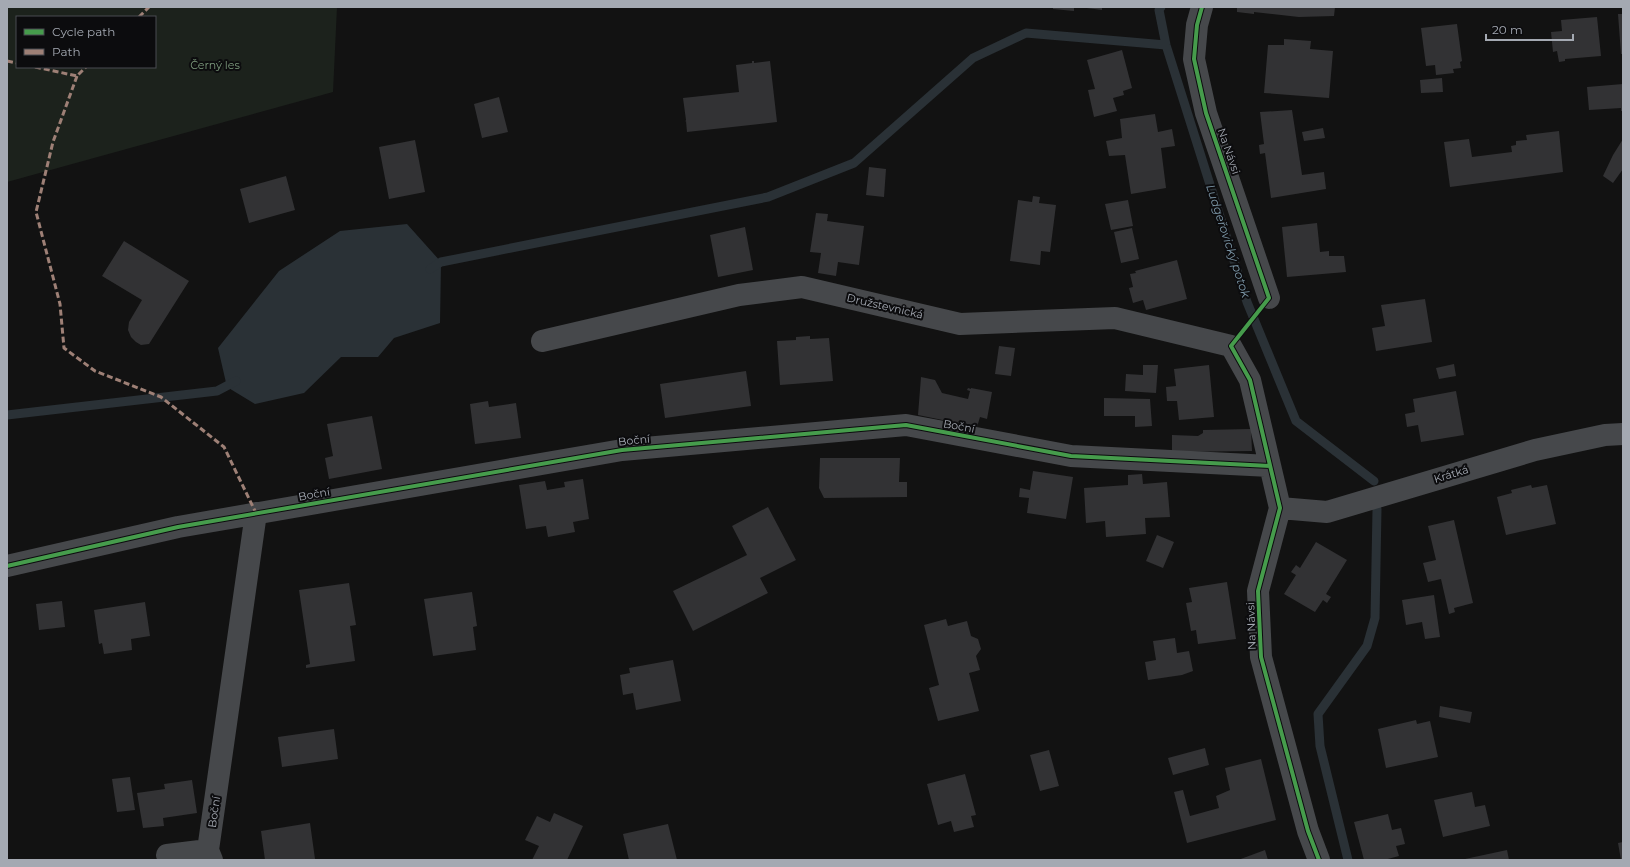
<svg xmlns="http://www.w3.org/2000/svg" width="1630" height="867" font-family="Montserrat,sans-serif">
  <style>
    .green { fill: #1c221c; fill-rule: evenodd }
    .water { fill: #2a3136 }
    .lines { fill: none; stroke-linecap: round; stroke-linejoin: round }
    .stream { stroke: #2a3136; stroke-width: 9 }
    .building { fill: #323234 }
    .street { stroke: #46484b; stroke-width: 22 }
    .quiet { stroke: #9e8076; stroke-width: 3; stroke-dasharray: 6 3; stroke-linecap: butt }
    .cycleway-casing { stroke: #0c0c0e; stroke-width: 6 }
    .cycleway { stroke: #469c4c; stroke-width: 4 }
    .labels { text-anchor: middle; stroke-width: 4; stroke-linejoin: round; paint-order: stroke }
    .park-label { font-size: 11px; fill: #7d9b7d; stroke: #0c0c0e }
    .street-label { font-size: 11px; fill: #a4a9b2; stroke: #0c0c0e }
    .water-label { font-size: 12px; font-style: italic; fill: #7e99aa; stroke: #0c0c0e }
  </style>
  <rect width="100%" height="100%" fill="#121212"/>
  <path class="green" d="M 7,7 L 337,7 L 333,92 L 7,182 ZM 17,17 L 155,17 L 155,67 L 17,67 Z"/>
  <path class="water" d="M 407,224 L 441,262 L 440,323 L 394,338 L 378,357 L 341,357 L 304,393 L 255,404 L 227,387 L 218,348 L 279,271 L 340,231 Z"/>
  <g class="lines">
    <path class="stream" d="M 1161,7 L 1159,10 L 1166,45 L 1247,302 L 1296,421 L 1374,481
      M 430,269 L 441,262 L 768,197 L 854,163 L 973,58 L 1026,33 L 1166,45
      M 7,415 L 217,391 L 236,381
      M 1348,860 L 1320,746 L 1318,714 L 1367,646 L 1375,618 L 1377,509"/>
  </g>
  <path class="building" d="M 1053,7 L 1074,7 L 1074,11 L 1053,9 Z
    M 1079,7 L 1102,7 L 1102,10 Z
    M 1237,7 L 1335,7 L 1334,16 L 1299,17 L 1254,12 L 1254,14 L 1237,12 Z
    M 1618,14 L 1623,14 L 1623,54 L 1621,54 Z
    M 1597,17 L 1601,56 L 1565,59 L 1565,61 L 1559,62 L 1557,51 L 1553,52 L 1551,32 L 1562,31 L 1561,20 Z
    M 1457,24 L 1462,61 L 1460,62 L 1461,68 L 1453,69 L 1454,73 L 1436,75 L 1435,65 L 1426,66 L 1421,28 Z
    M 1284,39 L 1311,41 L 1310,49 L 1333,51 L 1329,98 L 1264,93 L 1268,45 L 1284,45 Z
    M 1122,50 L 1132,88 L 1123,91 L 1124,95 L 1113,98 L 1117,111 L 1094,117 L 1088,90 L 1095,89 L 1087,60 Z
    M 752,61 L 754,61 L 754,63 L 770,61 L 777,122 L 687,132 L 686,121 L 685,122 L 686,120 L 683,98 L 739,92 L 736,65 L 752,63 Z
    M 1442,78 L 1443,92 L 1421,93 L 1420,80 Z
    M 1623,84 L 1623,111 L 1621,111 L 1621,108 L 1589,110 L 1587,87 Z
    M 499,97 L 508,132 L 482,138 L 474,104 Z
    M 1292,110 L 1302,175 L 1324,172 L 1326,189 L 1271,198 L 1265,153 L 1260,154 L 1259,145 L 1264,144 L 1260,112 Z
    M 1155,114 L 1158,132 L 1172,129 L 1175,146 L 1161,148 L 1166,188 L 1131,194 L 1125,155 L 1109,156 L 1106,141 L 1122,138 L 1120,119 Z
    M 1323,128 L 1325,138 L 1304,141 L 1302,132 Z
    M 1559,131 L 1563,172 L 1450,187 L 1444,142 L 1469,139 L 1472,157 L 1512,152 L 1511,146 L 1516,145 L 1516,141 L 1527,140 L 1526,135 Z
    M 1623,139 L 1623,169 L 1613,183 L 1603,176 L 1613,155 Z
    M 415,140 L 425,192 L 389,199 L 379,147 Z
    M 869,167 L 886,169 L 884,197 L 866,195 Z
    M 286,176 L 295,210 L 249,223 L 240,189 Z
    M 1033,196 L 1040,197 L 1039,203 L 1056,205 L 1050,252 L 1041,251 L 1040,265 L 1010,261 L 1018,200 L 1032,202 Z
    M 1128,200 L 1133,226 L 1111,230 L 1105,204 Z
    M 816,213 L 828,214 L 827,221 L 864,226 L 859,265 L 838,262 L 836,276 L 818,273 L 821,253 L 810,252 Z
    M 1317,223 L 1320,252 L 1329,251 L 1329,256 L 1344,256 L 1346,272 L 1287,277 L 1282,227 Z
    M 745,227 L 753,270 L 718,277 L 710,235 Z
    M 1132,228 L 1139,259 L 1121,263 L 1114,232 Z
    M 124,241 L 189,281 L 149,344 L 141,345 L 136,342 L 131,337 L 128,330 L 129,322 L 142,300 L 102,276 Z
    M 1177,260 L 1187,299 L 1146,310 L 1143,300 L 1133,303 L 1129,288 L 1133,287 L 1130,274 L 1136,273 L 1135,271 Z
    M 1425,299 L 1432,342 L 1376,351 L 1372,328 L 1385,326 L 1381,305 Z
    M 810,336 L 810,339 L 829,338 L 833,381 L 780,385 L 777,341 L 796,340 L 796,337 Z
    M 999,346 L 1015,348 L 1011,376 L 995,374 Z
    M 1454,364 L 1456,376 L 1439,379 L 1436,368 Z
    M 1143,365 L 1158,365 L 1156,393 L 1125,391 L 1126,374 L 1143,375 Z
    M 1209,365 L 1214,417 L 1179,420 L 1177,401 L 1167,401 L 1166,387 L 1176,386 L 1174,369 Z
    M 746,371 L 751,406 L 665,418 L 660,384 Z
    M 921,377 L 935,380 L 942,393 L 968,399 L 970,391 L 967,390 L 968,388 L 971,389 L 971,388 L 992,392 L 987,419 L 980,417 L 977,427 L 918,415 Z
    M 1456,391 L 1464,435 L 1421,442 L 1418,425 L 1407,427 L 1405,414 L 1415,412 L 1413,399 Z
    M 1104,398 L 1150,399 L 1152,426 L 1135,427 L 1135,416 L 1104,416 Z
    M 488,401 L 489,407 L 516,403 L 521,438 L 475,444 L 470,404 Z
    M 372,416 L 382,469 L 329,479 L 325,458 L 333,456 L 327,424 Z
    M 1251,429 L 1252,451 L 1172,452 L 1172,435 L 1198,436 L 1203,433 L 1203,430 Z
    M 820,458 L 900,458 L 899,482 L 907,482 L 907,497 L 824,498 L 819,488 Z
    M 1033,471 L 1073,477 L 1066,519 L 1027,513 L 1029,498 L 1019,497 L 1020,488 L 1030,490 Z
    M 1142,474 L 1143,484 L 1167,482 L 1170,517 L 1145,518 L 1146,534 L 1106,537 L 1105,521 L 1086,523 L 1084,488 L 1128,485 L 1128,475 Z
    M 583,479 L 589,519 L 573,522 L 575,532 L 548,537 L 546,526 L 526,529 L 519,485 L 545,481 L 547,490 L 565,487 L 564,482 Z
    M 1531,485 L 1532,488 L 1547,485 L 1556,524 L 1506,535 L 1497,497 L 1512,493 L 1511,490 Z
    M 768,507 L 796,560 L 760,578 L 768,593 L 693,631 L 673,591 L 747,555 L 732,526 Z
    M 1454,520 L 1473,603 L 1454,608 L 1455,612 L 1449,614 L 1441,579 L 1428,582 L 1423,563 L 1436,560 L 1428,526 Z
    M 1157,535 L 1174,542 L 1163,568 L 1146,561 Z
    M 1316,542 L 1347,560 L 1326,594 L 1331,597 L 1327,603 L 1323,600 L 1315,612 L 1284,594 L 1296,575 L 1291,572 L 1296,565 L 1300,568 Z
    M 1227,582 L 1236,639 L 1198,644 L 1196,630 L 1191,631 L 1186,603 L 1192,602 L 1189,588 Z
    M 349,583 L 356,625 L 350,626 L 355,661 L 306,668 L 306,665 L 310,664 L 299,590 Z
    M 472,592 L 477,626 L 473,627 L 476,650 L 433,656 L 424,599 Z
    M 1434,595 L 1440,637 L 1425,639 L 1422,622 L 1406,625 L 1402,600 Z
    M 62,601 L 65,627 L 39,630 L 36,604 Z
    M 145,602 L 150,636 L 131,639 L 132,650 L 104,654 L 102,643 L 99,644 L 94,610 Z
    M 946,619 L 948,626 L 967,621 L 971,636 L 978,639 L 981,649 L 976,656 L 980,670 L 969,673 L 979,711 L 938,721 L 929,688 L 939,685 L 924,625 Z
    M 1175,638 L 1177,653 L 1189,651 L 1193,671 L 1182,675 L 1148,680 L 1145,662 L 1156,660 L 1153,641 Z
    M 673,660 L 681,701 L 636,710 L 633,693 L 623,695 L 620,675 L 630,673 L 629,668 Z
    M 1440,706 L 1472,712 L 1470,723 L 1439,717 Z
    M 1416,720 L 1417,724 L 1430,721 L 1438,757 L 1386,768 L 1378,729 Z
    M 334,729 L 338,759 L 282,767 L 278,737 Z
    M 1205,748 L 1209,765 L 1173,775 L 1168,758 Z
    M 1049,750 L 1059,786 L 1040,791 L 1030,755 Z
    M 1261,759 L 1276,820 L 1187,843 L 1174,792 L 1183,790 L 1190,816 L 1219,808 L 1216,796 L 1230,790 L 1225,768 Z
    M 965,774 L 976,815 L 971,816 L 974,827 L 954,832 L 951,821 L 938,825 L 927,784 Z
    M 130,777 L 135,810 L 117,812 L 112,779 Z
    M 192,780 L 197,813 L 163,818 L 164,826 L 143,828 L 137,793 L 165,789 L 164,784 Z
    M 1472,792 L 1475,807 L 1485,805 L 1490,826 L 1443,837 L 1434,800 Z
    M 554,813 L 583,826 L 567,860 L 532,860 L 539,846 L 525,840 L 537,816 L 550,822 Z
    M 1388,814 L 1392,830 L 1401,828 L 1405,844 L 1396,846 L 1399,856 L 1384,860 L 1364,860 L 1354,822 Z
    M 310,823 L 315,859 L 265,860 L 261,831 Z
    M 668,824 L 677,860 L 629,860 L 623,834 Z
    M 1623,842 L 1623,860 L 1621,860 L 1618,843 Z
    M 1265,850 L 1268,860 L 1238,860 Z
    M 1507,850 L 1509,860 L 1465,860 L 1465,859 Z"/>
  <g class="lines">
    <path class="street" d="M 1202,7 L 1197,25 L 1194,59 L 1206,113 L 1269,298
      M 542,341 L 739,295 L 802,287 L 960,324 L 1115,318 L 1231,346 L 1250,380 L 1280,508 L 1258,591 L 1261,657 L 1308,831 L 1319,860
      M 1280,508 L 1327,512 L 1535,450 L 1605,435 L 1623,434
      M 7,566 L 178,527 L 622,450 L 906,425 L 1071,456 L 1270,466
      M 167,855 L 208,850
      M 212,860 L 208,850 L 256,513"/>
    <path class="quiet" d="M 139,17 L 149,7
      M 7,61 L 17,63
      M 35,67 L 77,76 L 86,67
      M 77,76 L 53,142 L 36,212 L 60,304 L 64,348 L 95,371 L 161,397 L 224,447 L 256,513"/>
    <g class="cycleway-casing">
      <path id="cycleway" d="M 1202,7 L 1197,25 L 1194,59 L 1206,113 L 1269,298 L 1231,346 L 1250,380 L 1280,508 L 1258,591 L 1261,657 L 1308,831 L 1319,860
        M 7,566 L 178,527 L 622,450 L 906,425 L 1071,456 L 1270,466"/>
    </g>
    <use href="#cycleway" class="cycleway"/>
  </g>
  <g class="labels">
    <g class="park-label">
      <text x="215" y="69">Černý les</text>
    </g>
    <g class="street-label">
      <text transform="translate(1229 151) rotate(71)" y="4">Na Návsi</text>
      <text transform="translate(885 306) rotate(13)" y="4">Družstevnická</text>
      <text transform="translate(959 426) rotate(10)" y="4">Boční</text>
      <text transform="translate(634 440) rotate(-6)" y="4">Boční</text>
      <text transform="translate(1451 474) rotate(-17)" y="4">Krátká</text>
      <text transform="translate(314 494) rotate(-10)" y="4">Boční</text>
      <text transform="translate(1251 626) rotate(-92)" y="4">Na Návsi</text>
      <text transform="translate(214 812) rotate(-82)" y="4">Boční</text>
    </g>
    <g class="water-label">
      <text transform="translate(1228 241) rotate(72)" y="4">Ludgeřovický potok</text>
    </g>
  </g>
  <rect width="1630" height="867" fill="none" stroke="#a4a9b2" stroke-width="16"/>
  <rect x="16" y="16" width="140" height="52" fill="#0c0c0e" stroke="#494b50"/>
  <rect x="24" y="29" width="20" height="6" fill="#469c4c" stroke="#494b50"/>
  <text x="52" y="36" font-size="12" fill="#a4a9b2">Cycle path</text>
  <rect x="24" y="49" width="20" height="6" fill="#9e8076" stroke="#494b50"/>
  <text x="52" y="56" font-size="12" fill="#a4a9b2">Path</text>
  <path d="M1486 34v6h87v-6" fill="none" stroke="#a4a9b2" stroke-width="2"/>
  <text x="1492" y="34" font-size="12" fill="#a4a9b2" stroke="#0c0c0e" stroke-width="3" paint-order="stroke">20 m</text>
</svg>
